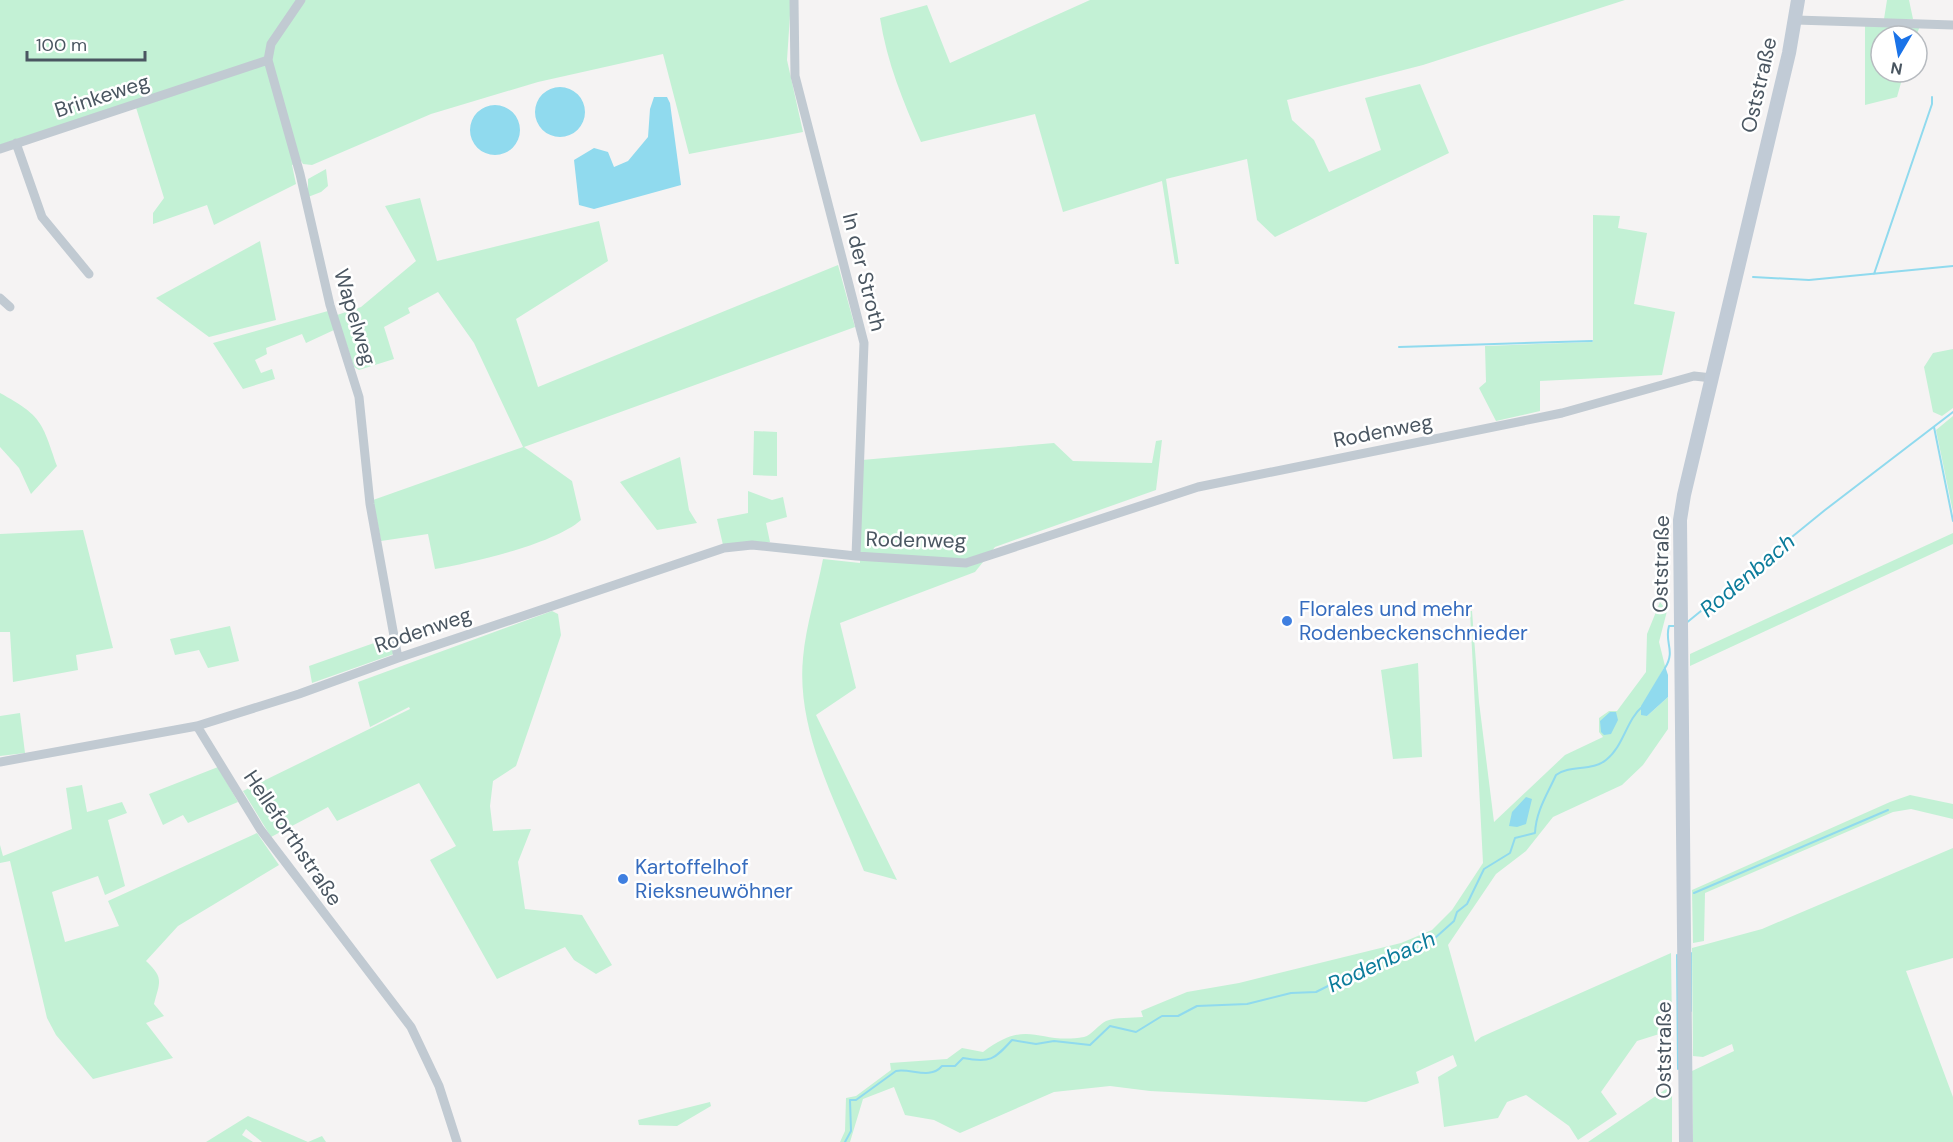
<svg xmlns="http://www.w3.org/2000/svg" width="1953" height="1142" font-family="'DM Sans',sans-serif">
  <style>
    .green { fill: #c3f1d5 }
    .water { fill: #90daee }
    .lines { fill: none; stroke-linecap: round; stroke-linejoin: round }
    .stream { stroke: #90daee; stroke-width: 2 }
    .street { stroke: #c1cad2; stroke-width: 9 }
    .secondary { stroke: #c1cbd6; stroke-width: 14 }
    .shop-dot { fill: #3f7fe0; stroke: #fff; stroke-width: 2 }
    .labels { text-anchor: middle; stroke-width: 5; stroke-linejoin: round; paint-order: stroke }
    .street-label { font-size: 21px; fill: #4a5661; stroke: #fff }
    .shop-label { font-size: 21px; fill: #366cbe; stroke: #fff; text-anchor: start }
    .water-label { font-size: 22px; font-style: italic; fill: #0c7c9b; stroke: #fff }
  </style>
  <rect width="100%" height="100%" fill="#f5f3f3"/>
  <path class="green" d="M 0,0 L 791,0 L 787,60 L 803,132 L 689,154 L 663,54 L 538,82 L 431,114 L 312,165 L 303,164 L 301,161 L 292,165 L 296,184 L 214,225 L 207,205 L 153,224 L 153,213 L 164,198 L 134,101 L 0,145 Z
    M 1090,0 L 1625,0 L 1423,65 L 1287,100 L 1292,120 L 1314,140 L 1329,172 L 1381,150 L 1365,98 L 1420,84 L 1449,153 L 1275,237 L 1257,220 L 1247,159 L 1166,179 L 1179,264 L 1175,264 L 1162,181 L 1063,212 L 1035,114 L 921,142 C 903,101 887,63 880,18 L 927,5 L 950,63 Z
    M 1887,0 L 1909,0 L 1913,19 L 1884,19 Z
    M 1865,24 L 1920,26 L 1916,36 L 1881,36 L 1881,72 L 1904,72 L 1897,97 L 1865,105 Z
    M 326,169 L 328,186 L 321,192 L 308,197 L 308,179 Z
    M 420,198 L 437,261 L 599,221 L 608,261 L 516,319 L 538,387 L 838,265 L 855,327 L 524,447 L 572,481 L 581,520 C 554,544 472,563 435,569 L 428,534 L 381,541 L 373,500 L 523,447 L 474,343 L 438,292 L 408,308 L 410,313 L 384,327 L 394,359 L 359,370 L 354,367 L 337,315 L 361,307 L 416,261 L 385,206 Z
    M 1593,215 L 1620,216 L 1618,228 L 1647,233 L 1634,304 L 1675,312 L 1662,375 L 1540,381 L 1540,411 L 1496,421 L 1479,388 L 1486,382 L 1485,346 L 1593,342 Z
    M 260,241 L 276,320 L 209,337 L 156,298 Z
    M 328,311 L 334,330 L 306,343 L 302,334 L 266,348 L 267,354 L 255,360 L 261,373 L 272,369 L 275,379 L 243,389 L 213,343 Z
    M 1953,349 L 1953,408 L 1942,416 L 1933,412 L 1924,367 L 1933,353 Z
    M 0,393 C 42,416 42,422 57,466 L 31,494 L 19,468 L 0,447 Z
    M 1953,416 L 1953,512 L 1936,430 Z
    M 754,431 L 777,432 L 777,476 L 753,475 Z
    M 1162,440 L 1156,490 L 995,547 L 975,572 L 840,623 L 856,688 L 816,715 L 897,880 L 864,871 C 837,804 796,732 803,658 C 806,625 817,591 823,559 L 860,563 L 862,460 L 1054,443 L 1073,461 L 1152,463 L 1156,441 Z
    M 680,457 L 689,510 L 697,523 L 657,530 L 620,482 Z
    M 748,491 L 772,500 L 783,497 L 787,517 L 766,523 L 770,542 L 723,545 L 717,519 L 748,513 Z
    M 83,530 L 113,648 L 76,655 L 78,670 L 13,682 L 10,632 L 0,632 L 0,534 Z
    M 1953,533 L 1953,544 L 1690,666 L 1690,654 Z
    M 1660,602 L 1667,611 L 1659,642 L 1665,666 L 1645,702 L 1647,716 L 1668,697 L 1668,729 L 1643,765 L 1622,785 L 1553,817 L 1526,851 L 1496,874 L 1448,945 L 1475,1042 L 1481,1037 L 1671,953 L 1672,1030 L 1637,1041 L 1601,1092 L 1617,1114 L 1578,1140 L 1569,1126 L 1526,1095 L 1507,1102 L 1498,1118 L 1444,1127 L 1438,1077 L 1457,1066 L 1453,1055 L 1416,1072 L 1419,1083 L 1366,1102 L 1150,1091 L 1110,1086 L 1054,1092 L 960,1133 L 934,1120 L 905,1115 L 894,1087 L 863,1099 L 850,1142 L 840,1142 L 845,1131 L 846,1098 L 856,1096 L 891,1070 L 890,1063 L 947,1059 L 962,1048 L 983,1052 C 1029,1017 1037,1045 1084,1037 C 1092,1035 1098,1025 1106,1021 C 1116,1017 1132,1018 1143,1017 L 1141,1011 L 1187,992 L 1239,983 L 1401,943 L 1432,930 L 1452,910 L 1483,863 L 1470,611 L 1472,611 L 1479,702 L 1494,822 L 1565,755 L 1603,737 L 1599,732 L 1599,718 L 1609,711 L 1617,711 L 1646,672 L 1647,634 Z
    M 552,611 L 558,614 L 561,635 L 516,766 L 493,781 L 490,806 L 493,831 L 531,829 L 518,862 L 525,909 L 582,915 L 612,965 L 596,974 L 574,960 L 565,947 L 497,979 L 430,860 L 456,846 L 419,783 L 337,821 L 328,807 L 271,837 L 243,791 L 410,709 L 409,707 L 370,727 L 358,682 Z
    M 230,626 L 239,661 L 208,668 L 199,650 L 175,655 L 170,639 Z
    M 391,637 L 394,654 L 312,683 L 309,666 Z
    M 1418,663 L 1422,757 L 1393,759 L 1381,670 Z
    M 20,713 L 25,753 L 0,756 L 0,716 Z
    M 218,767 L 238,802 L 188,823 L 183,815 L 163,825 L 149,794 Z
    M 82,785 L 87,812 L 122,802 L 127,813 L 108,820 L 125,886 L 105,895 L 98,876 L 52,892 L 65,942 L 119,926 L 108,901 L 257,833 L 279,865 L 178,926 L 146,961 C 164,978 160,981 154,1004 L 164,1016 L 146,1023 L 173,1058 L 93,1079 L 56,1035 L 47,1018 L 10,861 L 0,863 L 0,845 L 3,856 L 72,829 L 66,788 Z
    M 1910,795 L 1953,804 L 1953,819 L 1911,809 L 1893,812 L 1705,893 L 1704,941 L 1693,943 L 1692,890 L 1890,802 Z
    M 1953,848 L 1953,958 L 1906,971 L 1953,1097 L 1953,1142 L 1693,1142 L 1692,1071 L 1734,1051 L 1732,1044 L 1703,1057 L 1693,1056 L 1692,948 L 1762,929 Z
    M 1672,1085 L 1672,1142 L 1588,1142 Z
    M 710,1102 L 711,1106 L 677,1126 L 639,1125 L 638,1120 Z
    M 248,1116 L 308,1142 L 322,1136 L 326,1142 L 262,1142 L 246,1129 L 242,1135 L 253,1142 L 206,1142 Z"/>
  <path class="water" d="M535 112a25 25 0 1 1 50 0a25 25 0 1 1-50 0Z
    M 654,97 L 667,97 L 670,103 L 681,185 L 594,209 L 579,205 L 574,160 L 594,148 L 608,152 L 614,167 L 628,161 L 648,137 L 650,109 Z
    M470 130a25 25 0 1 1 50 0a25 25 0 1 1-50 0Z
    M 1665,666 L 1668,675 L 1668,697 L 1647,716 L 1641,715 L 1641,706 Z
    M 1610,712 L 1616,712 L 1618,720 L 1611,734 L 1604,735 L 1601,732 L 1600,721 Z
    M 1526,797 L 1532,799 L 1526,824 L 1517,827 L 1509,826 L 1512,812 Z"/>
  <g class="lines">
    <path class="stream" d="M 1874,274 L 1932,104 L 1932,97
      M 1753,277 L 1809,280 L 1953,266
      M 1399,347 L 1592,341
      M 1934,427 L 1953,521
      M 1685,624 L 1825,510 L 1953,412
      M 1665,668 C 1676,650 1664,643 1669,626 L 1677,626
      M 1694,893 L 1888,810
      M 1691,953 L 1691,1011
      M 1677,955 L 1678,1069
      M 845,1142 L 851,1131 L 850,1100 L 856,1100 L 896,1071 C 911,1068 930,1080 942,1066 L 955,1066 L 963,1058 C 990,1063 994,1060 1012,1040 L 1036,1044 L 1054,1041 L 1090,1045 L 1110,1026 L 1136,1032 L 1162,1016 L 1178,1016 L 1197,1006 L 1247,1004 L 1291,993 L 1316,992 L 1334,983 L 1355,978 L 1379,957 L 1435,938 L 1454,921 L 1457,912 L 1467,904 L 1484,869 L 1510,853 L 1515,838 L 1535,833 C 1536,811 1547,795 1556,775 C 1569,765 1593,771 1606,760 C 1624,746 1626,720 1643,706"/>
    <path class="street" d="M 301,0 L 271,44 L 268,60 L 300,174 L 330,305 L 359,397 L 370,504 L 398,658
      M 794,0 L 795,76 L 864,343 L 856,556
      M 1796,20 L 1953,25
      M 16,143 L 42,217 L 89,274
      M 0,149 L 268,60
      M 0,298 L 10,307
      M 197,726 L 260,829 L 411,1027 L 439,1086 L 457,1142
      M 0,762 L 197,726 L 299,694 L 398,658 L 724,548 L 752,545 L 856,556 L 966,563 L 1198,487 L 1562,413 L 1694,376 L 1712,378"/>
    <path class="secondary" d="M 1686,1142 L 1680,520 L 1684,495 L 1789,53 L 1798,0"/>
  </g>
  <g class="shop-dot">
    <circle cx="1287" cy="621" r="6"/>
    <circle cx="623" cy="879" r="6"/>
  </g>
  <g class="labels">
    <g class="street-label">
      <text transform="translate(1759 85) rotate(-77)" y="7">Oststraße</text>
      <text transform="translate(102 96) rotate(-18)" y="7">Brinkeweg</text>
      <text transform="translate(864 272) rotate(76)" y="7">In der Stroth</text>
      <text transform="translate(355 317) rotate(73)" y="7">Wapelweg</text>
      <text transform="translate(1383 431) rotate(-11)" y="7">Rodenweg</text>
      <text transform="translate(916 540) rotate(1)" y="7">Rodenweg</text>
      <text transform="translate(1661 564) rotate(-89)" y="7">Oststraße</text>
      <text transform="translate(423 630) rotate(-19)" y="7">Rodenweg</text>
      <text transform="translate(293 838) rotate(56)" y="7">Helleforthstraße</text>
      <text transform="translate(1664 1050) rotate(-90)" y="7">Oststraße</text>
    </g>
    <g class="shop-label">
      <text x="1299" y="616">Florales und mehr<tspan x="1299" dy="24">Rodenbeckenschnieder</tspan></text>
      <text x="635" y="874">Kartoffelhof<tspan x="635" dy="24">Rieksneuwöhner</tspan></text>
    </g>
    <g class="water-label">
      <text transform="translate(1747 575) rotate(-40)" y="8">Rodenbach</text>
      <text transform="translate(1381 961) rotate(-25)" y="8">Rodenbach</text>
    </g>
  </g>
  <g transform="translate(1899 54) rotate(190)"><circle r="28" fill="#ffffff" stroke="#b7bbc0" stroke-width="1.5"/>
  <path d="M0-4.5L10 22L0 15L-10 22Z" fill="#1a73e8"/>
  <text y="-9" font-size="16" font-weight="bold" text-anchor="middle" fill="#4a5661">N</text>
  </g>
  <path d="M27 51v9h118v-9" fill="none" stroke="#4a5661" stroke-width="3"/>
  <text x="36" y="51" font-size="18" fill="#4a5661" stroke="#ffffff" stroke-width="4.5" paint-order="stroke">100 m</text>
</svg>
